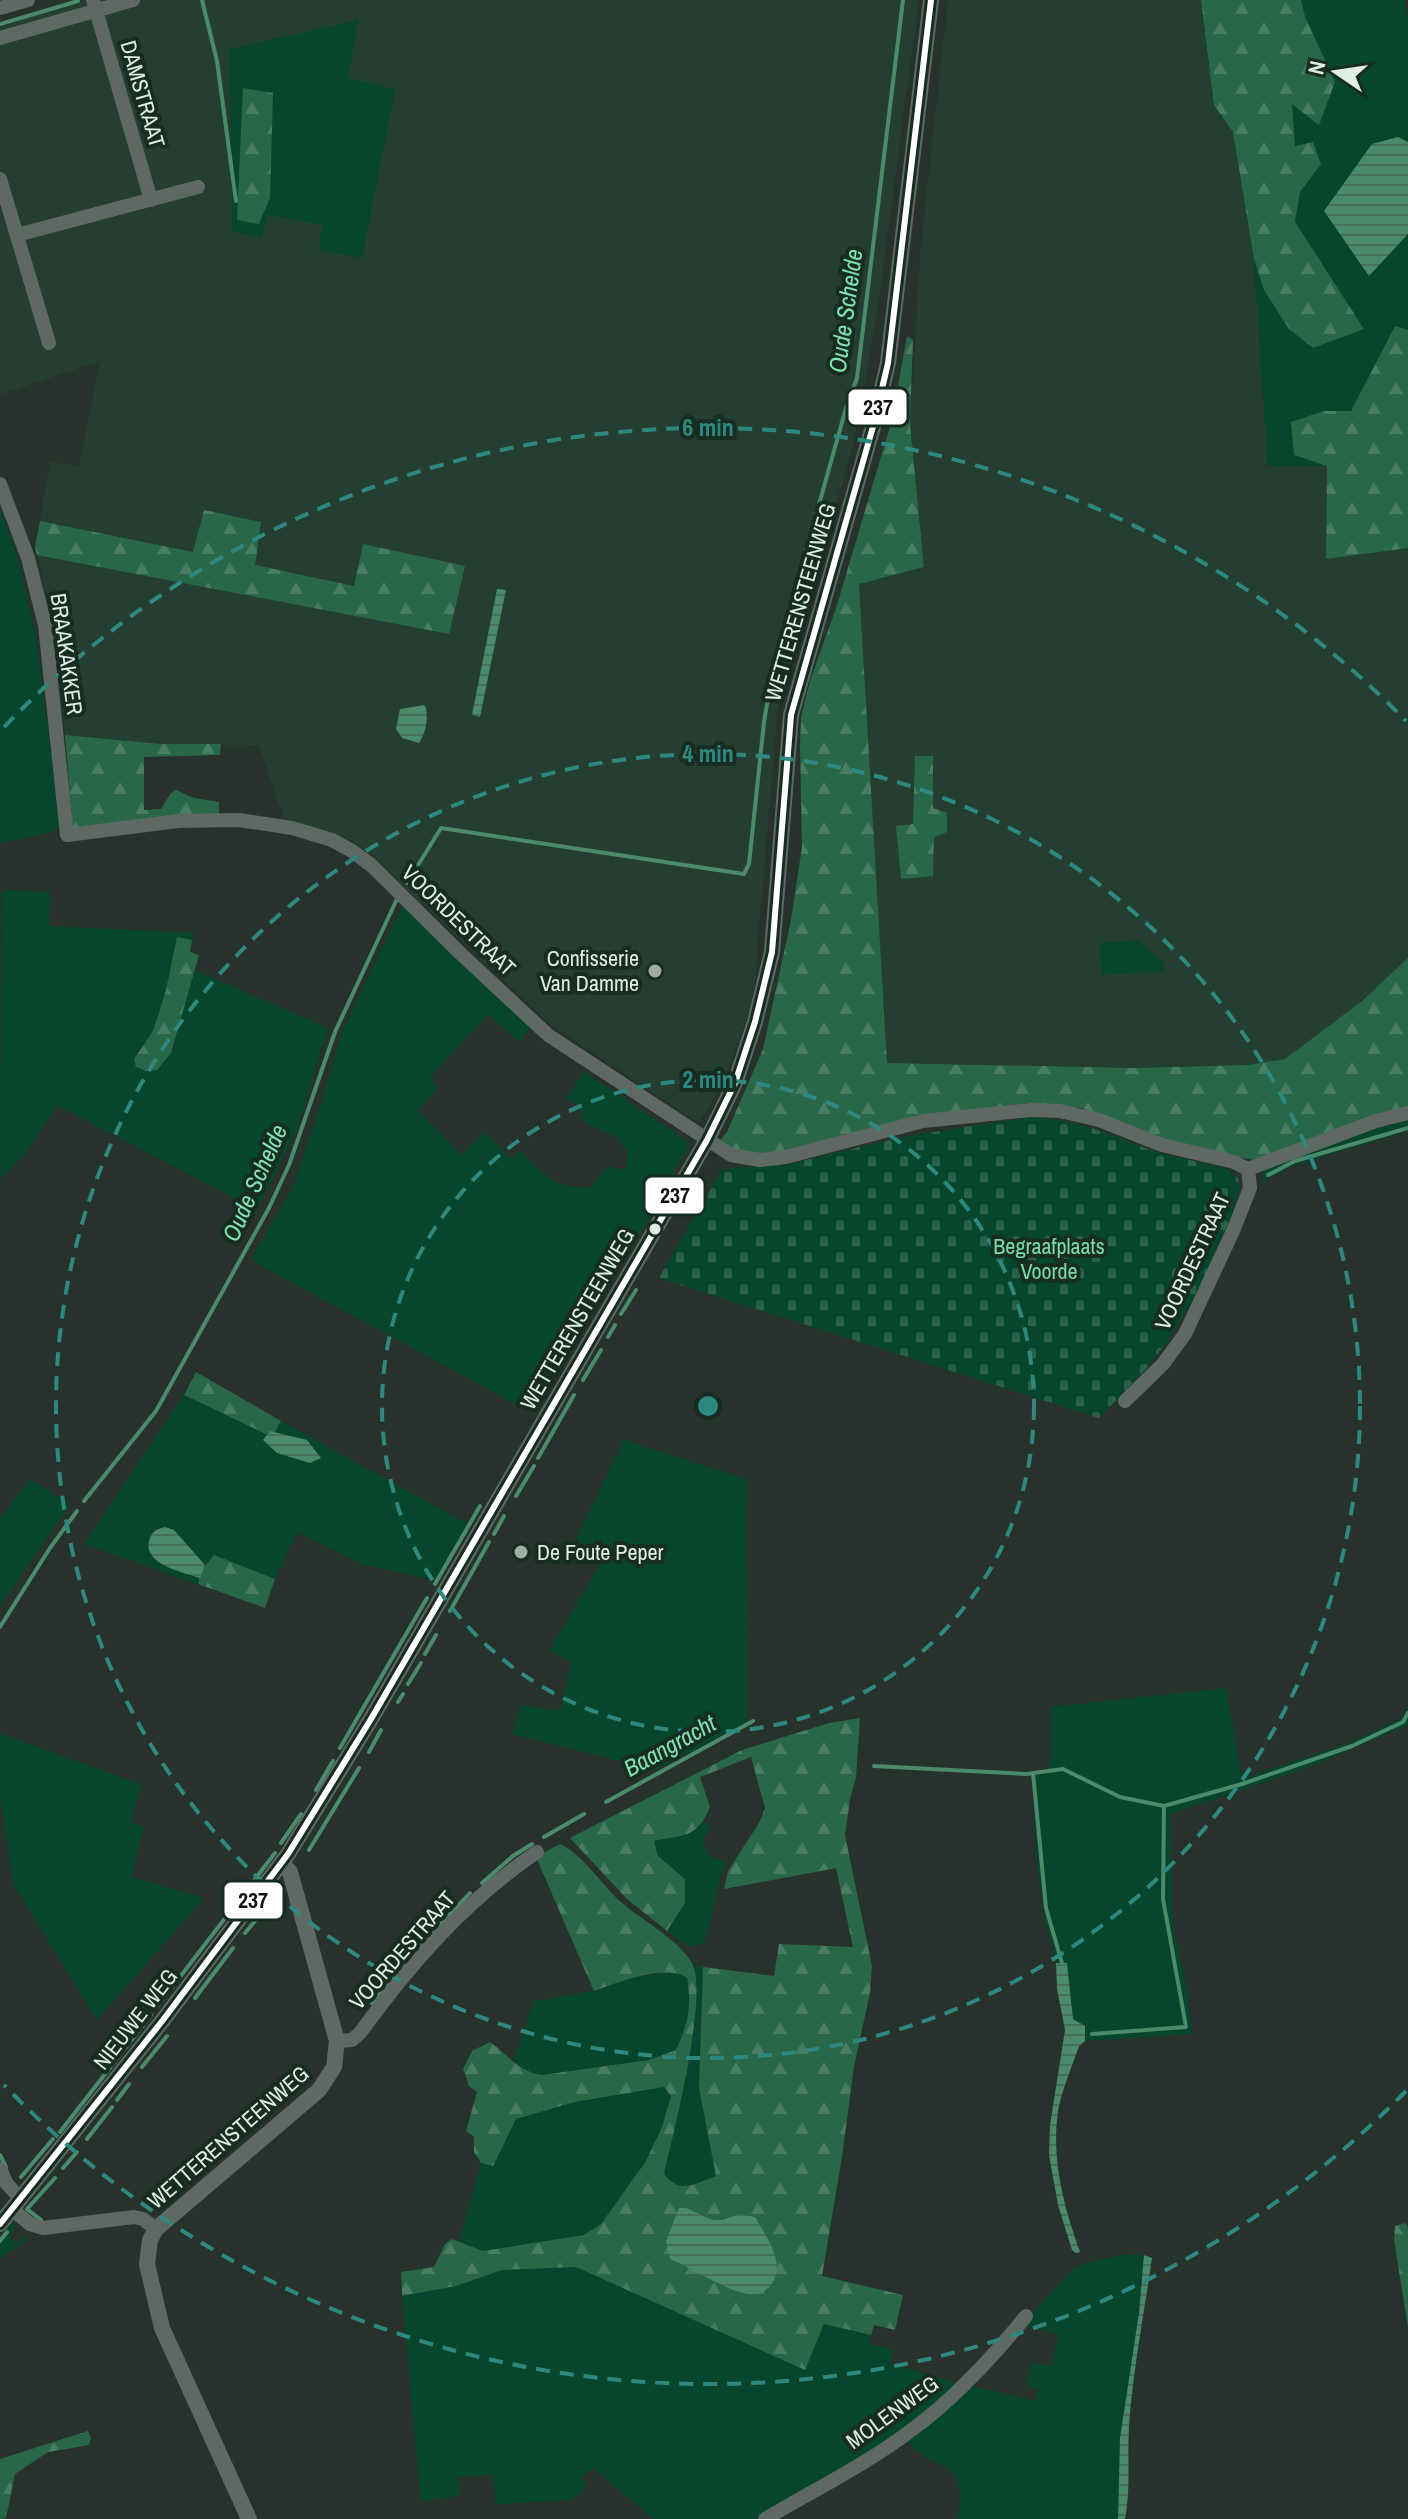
<svg xmlns="http://www.w3.org/2000/svg" width="1408" height="2519" font-family="'Archivo Narrow',sans-serif">
  <style>
    .built { fill: #243f31 }
    .green { fill: #06462c }
    .forest { fill: url(#forest-firs) }
    .cemetery { fill: url(#cemetery-stones) }
    .water { fill: url(#water-rules) }
    .lines { fill: none; stroke-linecap: round; stroke-linejoin: round }
    .stream { stroke: #4b8a6a; stroke-width: 4 }
    .minor { stroke: #5f6963; stroke-width: 14 }
    .tertiary { stroke: #5f6963; stroke-width: 16 }
    .bus-1-casing { stroke: #182d22; stroke-width: 12 }
    .bus-1 { stroke: #fff; stroke-width: 6 }
    .ring { fill: none; stroke: #2e8880; stroke-width: 4; stroke-dasharray: 14 10 }
    .poi-dot { fill: #9faca4; stroke: #182d22; stroke-width: 3 }
    .bus-dot { fill: #dfede4; stroke: #182d22; stroke-width: 3 }
    .labels { text-anchor: middle; stroke-width: 8; stroke-linejoin: round; paint-order: stroke }
    .street-label { font-size: 22px; fill: #dfede4; stroke: #182d22 }
    .poi-label { font-size: 22px; fill: #dfede4; stroke: #182d22; text-anchor: end }
    .park-label { font-size: 22px; fill: #79dba8; stroke: #182d22 }
    .water-label { font-size: 24px; font-style: italic; fill: #81e3af; stroke: #182d22 }
    .centre { fill: #2e8880; stroke: #182d22; stroke-width: 4 }
    .ring-label { font-size: 24px; text-anchor: middle; font-weight: bold; fill: #2e8880; stroke: #182d22; stroke-width: 8; stroke-linejoin: round; paint-order: stroke }
    .line-badge { stroke: #182d22; stroke-width: 3 }
    .pale-badge-label { font-size: 22px; text-anchor: middle; font-weight: bold; fill: #111 }
  </style>
  <defs>
    <pattern id="forest-firs" width="22" height="20" patternUnits="userSpaceOnUse" patternTransform="scale(2)"><rect width="22" height="20" fill="#296749"/><path d="M5 1l3.5 6h-7zM16 11l3.5 6h-7z" fill="#487d63"/></pattern>
    <pattern id="cemetery-stones" width="16" height="16" patternUnits="userSpaceOnUse" patternTransform="scale(2)"><rect width="16" height="16" fill="#06462c"/><path d="M2 7V4a2 2 0 0 1 4 0v3zM10 15v-3a2 2 0 0 1 4 0v3z" fill="#2a614a"/></pattern>
    <pattern id="water-rules" width="6" height="5" patternUnits="userSpaceOnUse" patternTransform="scale(2)"><rect width="6" height="5" fill="#4b8a6a"/><path d="M0 2.5h6" fill="none" stroke="#486f5b"/></pattern>
  </defs>
  <rect width="100%" height="100%" fill="#27322c"/>
  <path class="built" d="M 85,0 L 919,0 L 878,307 L 854,442 L 778,706 L 753,1001 L 724,1081 L 699,1123 L 552,1026 L 367,852 L 350,840 L 284,818 L 259,745 L 161,744 L 65,735 L 52,623 L 35,547 L 50,462 L 79,466 L 100,361 L 0,394 L 0,27 Z
    M 948,0 L 1201,0 L 1214,105 L 1233,132 L 1254,259 L 1268,466 L 1327,466 L 1326,559 L 1408,548 L 1408,958 L 1362,1001 L 1285,1059 L 1248,1065 L 1135,1068 L 887,1063 L 859,583 L 924,567 L 910,424 L 921,243 Z"/>
  <path class="green" d="M 1201,0 L 1404,0 L 1408,25 L 1408,142 L 1398,137 L 1369,275 L 1408,234 L 1408,330 L 1395,326 L 1351,411 L 1324,411 L 1327,466 L 1268,466 L 1254,259 L 1233,132 L 1214,105 Z
    M 358,20 L 348,78 L 395,89 L 362,258 L 319,250 L 322,225 L 268,215 L 262,238 L 232,231 L 230,49 Z
    M 0,509 L 19,562 L 37,643 L 59,817 L 59,827 L 52,832 L 0,843 Z
    M 2,890 L 50,892 L 49,926 L 194,933 L 192,940 L 178,937 L 166,990 L 153,1031 L 134,1058 L 157,1070 L 171,1053 L 194,970 L 328,1028 L 297,1128 L 257,1210 L 57,1105 L 24,1155 L 0,1179 Z
    M 403,904 L 530,1028 L 519,1042 L 488,1014 L 430,1077 L 437,1089 L 417,1110 L 461,1155 L 485,1132 L 511,1159 L 520,1150 C 547,1177 549,1186 590,1188 L 608,1166 L 620,1170 L 626,1167 L 628,1152 L 616,1137 L 585,1123 L 578,1105 L 566,1098 L 584,1072 L 690,1143 L 647,1221 L 532,1413 L 258,1264 L 252,1258 L 293,1187 L 324,1095 L 341,1034 Z
    M 1138,941 L 1164,962 L 1164,971 L 1102,975 L 1100,943 Z
    M 1408,1120 L 1408,1131 L 1292,1166 L 1263,1181 C 1260,1174 1263,1171 1269,1166 L 1359,1134 Z
    M 184,1395 L 272,1437 L 281,1421 L 467,1524 L 434,1580 L 361,1564 L 297,1532 L 275,1579 L 237,1565 L 209,1559 L 205,1565 L 185,1543 L 156,1529 L 149,1539 L 152,1557 L 159,1562 L 200,1578 L 198,1584 L 84,1544 Z
    M 624,1440 L 746,1479 L 747,1722 L 656,1770 L 512,1734 L 521,1705 L 561,1711 L 571,1661 L 549,1651 L 605,1556 L 576,1539 Z
    M 30,1479 L 70,1505 L 0,1605 L 0,1519 Z
    M 1226,1688 L 1242,1779 L 1347,1744 L 1404,1717 L 1408,1702 L 1408,1725 L 1314,1765 L 1170,1814 L 1173,1929 L 1183,1969 L 1193,2034 L 1085,2041 L 1085,2026 L 1073,2019 L 1067,1963 L 1056,1963 L 1054,1948 L 1046,1924 L 1038,1870 L 1034,1815 L 1034,1777 L 1039,1772 L 1048,1768 L 1051,1757 L 1051,1707 Z
    M 0,1733 L 142,1785 L 130,1821 L 144,1827 L 131,1877 L 204,1898 L 97,2020 L 14,1885 L 0,1798 Z
    M 703,1822 L 712,1826 L 702,1841 L 709,1856 L 726,1862 C 715,1888 714,1916 704,1942 L 693,1947 L 686,1945 L 667,1931 L 685,1903 L 685,1879 L 658,1856 L 654,1840 L 695,1831 Z
    M 693,1966 L 703,1967 L 700,2032 L 709,2133 L 716,2176 C 695,2184 682,2195 664,2174 C 679,2108 701,2034 693,1966 Z
    M 669,1972 L 681,1973 L 687,1977 C 692,2008 688,2022 676,2050 L 649,2060 L 542,2075 L 528,2073 L 513,2063 L 534,2001 L 594,1991 L 640,1976 Z
    M 664,2087 L 671,2095 L 662,2127 L 646,2161 L 601,2224 L 584,2235 L 483,2251 L 459,2241 L 481,2163 L 493,2165 L 516,2119 L 575,2102 Z
    M 12,2222 L 16,2227 L 8,2236 L 16,2244 L 25,2234 L 27,2239 L 0,2259 L 0,2237 Z
    M 1123,2255 L 1144,2255 L 1139,2313 L 1120,2438 L 1118,2519 L 957,2519 C 963,2500 963,2478 944,2466 C 937,2461 928,2459 921,2454 C 915,2450 911,2444 906,2440 L 972,2386 L 1036,2401 L 1039,2389 L 1026,2385 L 1032,2362 L 1051,2366 L 1059,2335 L 1022,2325 L 1072,2270 L 1083,2264 Z
    M 576,2267 L 805,2370 L 824,2324 L 871,2335 L 869,2344 L 894,2350 L 890,2364 L 961,2384 L 928,2413 L 830,2477 L 755,2519 L 654,2519 L 593,2468 L 582,2477 L 587,2487 L 571,2500 L 496,2504 L 493,2475 L 457,2477 L 459,2496 L 421,2501 L 402,2296 L 456,2286 L 502,2270 Z"/>
  <path class="forest" d="M 1201,0 L 1301,0 L 1305,17 L 1335,82 L 1319,125 L 1292,104 L 1295,146 L 1313,142 L 1321,164 L 1300,192 L 1295,222 L 1364,329 L 1313,348 L 1289,329 L 1264,290 L 1254,259 L 1233,132 L 1214,105 Z
    M 243,88 L 273,93 L 270,198 L 259,224 L 237,220 Z
    M 1395,326 L 1408,330 L 1408,548 L 1326,559 L 1327,466 L 1294,455 L 1291,422 L 1324,411 L 1351,411 Z
    M 907,336 L 913,340 L 910,424 L 924,567 L 859,584 L 887,1063 L 1135,1068 L 1248,1065 L 1285,1059 L 1362,1001 L 1408,958 L 1408,1109 L 1254,1160 L 1221,1154 L 1144,1134 L 1082,1108 L 1029,1103 L 925,1116 L 785,1151 L 760,1154 L 734,1149 L 720,1140 L 727,1132 L 763,1049 L 791,920 L 802,847 L 800,744 L 801,718 L 810,681 L 837,605 L 891,423 Z
    M 204,510 L 261,522 L 255,565 L 354,586 L 363,544 L 465,566 L 449,634 L 37,555 L 35,547 L 40,521 L 193,552 Z
    M 65,735 L 161,744 L 221,744 L 220,755 L 144,757 L 144,810 L 161,809 L 171,793 L 176,790 L 194,798 L 219,802 L 219,815 L 73,829 Z
    M 915,756 L 933,756 L 933,808 L 947,813 L 947,832 L 934,837 L 933,876 L 901,879 L 896,826 L 913,824 Z
    M 177,937 L 192,940 L 190,952 L 199,955 L 171,1053 L 157,1070 L 146,1071 L 136,1067 L 134,1059 L 153,1031 L 166,990 Z
    M 196,1372 L 281,1421 L 272,1437 L 184,1395 Z
    M 214,1555 L 275,1579 L 265,1608 L 198,1584 L 201,1571 Z
    M 860,1718 L 856,1777 L 850,1799 L 845,1835 L 872,1966 L 870,1993 L 854,2066 L 842,2157 L 822,2276 L 903,2295 L 895,2330 L 874,2325 L 871,2335 L 824,2324 L 805,2370 L 576,2267 L 502,2270 L 456,2286 L 402,2296 L 401,2272 L 434,2267 L 445,2244 L 452,2239 L 483,2251 L 584,2235 L 601,2224 L 646,2161 L 662,2127 L 671,2096 L 664,2087 L 575,2102 L 516,2119 L 493,2166 L 481,2163 L 474,2152 L 474,2137 L 466,2131 L 477,2092 L 469,2086 L 463,2069 L 472,2051 L 490,2042 C 510,2056 517,2071 542,2075 L 649,2060 L 676,2050 C 688,2023 692,2008 687,1978 C 666,1963 617,1983 594,1991 L 536,1857 L 560,1844 C 583,1854 603,1887 622,1903 C 642,1920 679,1940 692,1963 C 709,1995 673,2135 664,2174 C 681,2195 694,2184 716,2176 L 699,2088 L 703,1967 L 774,1976 L 779,1944 L 853,1947 L 836,1868 L 724,1889 L 728,1871 L 759,1823 L 765,1808 L 751,1757 L 700,1777 L 710,1807 C 696,1839 686,1834 654,1841 L 658,1856 L 685,1879 L 685,1903 L 667,1931 L 627,1899 L 570,1838 L 742,1750 L 829,1723 Z
    M 1406,2223 L 1408,2228 L 1408,2327 L 1394,2240 L 1395,2226 Z
    M 88,2431 L 91,2438 L 89,2445 L 48,2452 L 15,2474 L 6,2518 L 0,2519 L 0,2459 Z"/>
  <path class="cemetery" d="M 1031,1117 L 1059,1120 L 1092,1128 L 1156,1152 L 1228,1169 L 1238,1178 L 1240,1189 L 1230,1220 L 1196,1294 L 1169,1339 L 1145,1370 L 1099,1418 L 659,1278 L 723,1168 L 729,1171 L 731,1168 L 785,1165 L 907,1136 Z"/>
  <path class="water" d="M 1398,137 L 1408,142 L 1408,234 L 1369,276 L 1324,211 L 1372,144 Z
    M 497,589 L 506,590 L 480,717 L 472,715 Z
    M 424,705 L 426,708 C 428,721 426,732 419,743 L 402,738 L 396,729 L 400,709 Z
    M 270,1431 L 307,1440 L 321,1458 L 310,1463 L 277,1453 L 263,1440 Z
    M 165,1527 L 174,1530 L 205,1565 L 200,1578 C 182,1572 140,1564 150,1538 C 153,1530 158,1529 165,1527 Z
    M 1056,1963 L 1067,1963 L 1073,2019 L 1085,2026 L 1085,2041 L 1079,2046 C 1072,2067 1062,2089 1058,2111 C 1051,2160 1064,2207 1080,2252 L 1076,2253 L 1072,2250 L 1058,2205 L 1049,2155 L 1050,2125 L 1065,2030 L 1057,1989 Z
    M 679,2208 L 686,2208 L 712,2220 L 723,2220 L 739,2214 L 755,2217 C 762,2229 771,2243 775,2256 C 782,2278 767,2300 743,2293 C 718,2286 694,2269 670,2259 L 666,2241 Z
    M 1144,2255 L 1152,2258 C 1144,2314 1133,2370 1129,2426 C 1127,2457 1131,2488 1125,2519 L 1118,2519 L 1120,2438 L 1139,2313 Z"/>
  <g class="lines">
    <path class="stream" d="M 202,0 L 217,61 L 236,201
      M 0,24 L 78,1
      M 774,665 L 846,408 L 857,378 L 903,0
      M 407,883 L 441,828 L 744,874 L 749,864 L 764,722 L 771,681
      M 1268,1175 L 1295,1161 L 1408,1128
      M 621,1314 L 636,1290
      M 608,1337 L 615,1325
      M 583,1380 L 601,1350
      M 538,1458 L 574,1395
      M 516,1496 L 534,1466
      M 84,1501 L 156,1411 L 269,1208 L 289,1165 L 335,1032 L 397,899
      M 494,1534 L 504,1516
      M 435,1584 L 480,1506
      M 450,1611 L 489,1542
      M 0,1627 L 50,1548 L 77,1511
      M 425,1654 L 436,1635
      M 408,1684 L 421,1663
      M 398,1702 L 403,1694
      M 340,1748 L 427,1598
      M 369,1752 L 381,1730
      M 874,1766 L 1026,1774 L 1063,1769 L 1120,1797 L 1164,1806 L 1242,1784 L 1352,1746 L 1403,1722 L 1408,1713
      M 1033,1773 L 1046,1908 L 1062,1963
      M 316,1790 L 333,1761
      M 606,1802 L 753,1721
      M 544,1837 L 584,1814
      M 281,1843 L 301,1814
      M 309,1850 L 359,1768
      M 482,1883 L 513,1856 L 532,1844
      M 245,1933 L 280,1891
      M 419,1947 L 470,1893
      M 195,1998 L 233,1948
      M 372,2003 L 409,1958
      M 157,2007 L 275,1853
      M 1092,2034 L 1186,2027 L 1163,1899 L 1164,1806
      M 142,2067 L 167,2036
      M 117,2100 L 129,2084
      M 60,2132 L 151,2015
      M 87,2139 L 112,2107
      M 0,2155 L 6,2167
      M 63,2168 L 77,2152
      M 21,2177 L 53,2139
      M 41,2220 L 27,2209 L 55,2178
      M 0,2241 L 7,2232"/>
    <path class="minor" d="M 93,0 L 151,200
      M 0,8 L 28,0
      M 0,38 L 133,0
      M 0,179 L 49,343
      M 17,235 L 198,187
      M 0,484 L 28,558 L 45,625 L 67,835 L 178,821 L 239,820 L 292,828 L 332,840 L 352,851 L 371,865 L 461,954 L 548,1035 L 731,1155 L 760,1160 L 786,1157 L 923,1121 L 1031,1110 L 1060,1111 L 1099,1120 L 1162,1145 L 1234,1162 L 1248,1169 L 1376,1121 L 1408,1113
      M 1125,1401 L 1163,1364 L 1185,1334 L 1233,1231 L 1250,1188 L 1248,1169
      M 337,2041 L 352,2040 L 360,2033 C 411,1963 465,1901 537,1852
      M 0,2169 L 7,2184 L 21,2199
      M 12,2209 L 30,2224 L 43,2228 L 134,2217 L 143,2219 L 156,2229
      M 765,2519 C 814,2490 867,2464 913,2429 C 956,2397 992,2358 1026,2316"/>
    <path class="tertiary" d="M 0,2224 L 163,2020 L 288,1854 L 371,1719 L 707,1140 L 735,1083 L 755,1022 L 772,952 L 791,715 L 874,423 L 888,363 L 931,0
      M 249,2519 L 162,2328 L 147,2264 L 150,2240 L 156,2229 L 319,2090 L 334,2067 L 337,2041 L 290,1872 L 282,1864"/>
    <g class="bus-1-casing">
      <path id="bus-1" d="M 0,2224 L 163,2020 L 288,1854 L 371,1719 L 707,1140 L 735,1083 L 755,1022 L 772,952 L 791,715 L 874,423 L 888,363 L 931,0"/>
    </g>
    <use href="#bus-1" class="bus-1"/>
  </g>
  <g class="ring">
    <circle cx="708" cy="1406" r="326"/>
    <circle cx="708" cy="1406" r="652"/>
    <path d="M1406 2091A978 978 0 0 1 4 2085M4 727A978 978 0 0 1 1406 721"/>
  </g>
  <g class="poi-dot">
    <circle cx="655" cy="971" r="8"/>
    <circle cx="521" cy="1552" r="8"/>
  </g>
  <circle class="bus-dot" cx="655" cy="1229" r="7"/>
  <g class="labels">
    <g class="street-label">
      <text transform="translate(143 94) rotate(74)" y="8">DAMSTRAAT</text>
      <text transform="translate(800 602) rotate(-74)" y="8">WETTERENSTEENWEG</text>
      <text transform="translate(67 654) rotate(82)" y="8">BRAAKAKKER</text>
      <text transform="translate(459 920) rotate(44)" y="8">VOORDESTRAAT</text>
      <text transform="translate(1192 1261) rotate(-65)" y="8">VOORDESTRAAT</text>
      <text transform="translate(577 1319) rotate(-60)" y="8">WETTERENSTEENWEG</text>
      <text transform="translate(402 1950) rotate(-49)" y="8">VOORDESTRAAT</text>
      <text transform="translate(135 2019) rotate(-52)" y="8">NIEUWE WEG</text>
      <text transform="translate(228 2137) rotate(-41)" y="8">WETTERENSTEENWEG</text>
      <text transform="translate(892 2412) rotate(-36)" y="8">MOLENWEG</text>
    </g>
    <g class="poi-label">
      <text x="639" y="966">Confisserie<tspan x="639" dy="25">Van Damme</tspan></text>
      <text x="537" y="1560" text-anchor="start">De Foute Peper</text>
    </g>
    <g class="park-label">
      <text x="1049" y="1254">Begraafplaats<tspan x="1049" dy="25">Voorde</tspan></text>
    </g>
    <g class="water-label">
      <text transform="translate(846 311) rotate(-82)" y="8">Oude Schelde</text>
      <text transform="translate(255 1183) rotate(-66)" y="8">Oude Schelde</text>
      <text transform="translate(670 1746) rotate(-29)" y="8">Baangracht</text>
    </g>
  </g>
  <circle cx="708" cy="1406" r="12" class="centre"/>
  <g class="ring-label">
    <text x="708" y="436">6 min</text>
    <text x="708" y="762">4 min</text>
    <text x="708" y="1088">2 min</text>
  </g>
  <g class="line-badge">
    <rect x="847" y="388" width="61" height="38" rx="8" fill="#fff"/>
    <rect x="644" y="1176" width="61" height="39" rx="8" fill="#fff"/>
    <rect x="223" y="1881" width="61" height="39" rx="8" fill="#fff"/>
  </g>
  <g class="pale-badge-label">
    <text x="878" y="415">237</text>
    <text x="675" y="1203">237</text>
    <text x="253" y="1908">237</text>
  </g>
  <g transform="translate(1336 72) rotate(283)" stroke="#182d22" stroke-width="6" paint-order="stroke">
  <path d="M0-6L14 30L0 20L-14 30Z" fill="#dfede4"/>
  <text y="-12" font-size="22" font-weight="bold" text-anchor="middle" fill="#dfede4">N</text>
  </g>
</svg>
